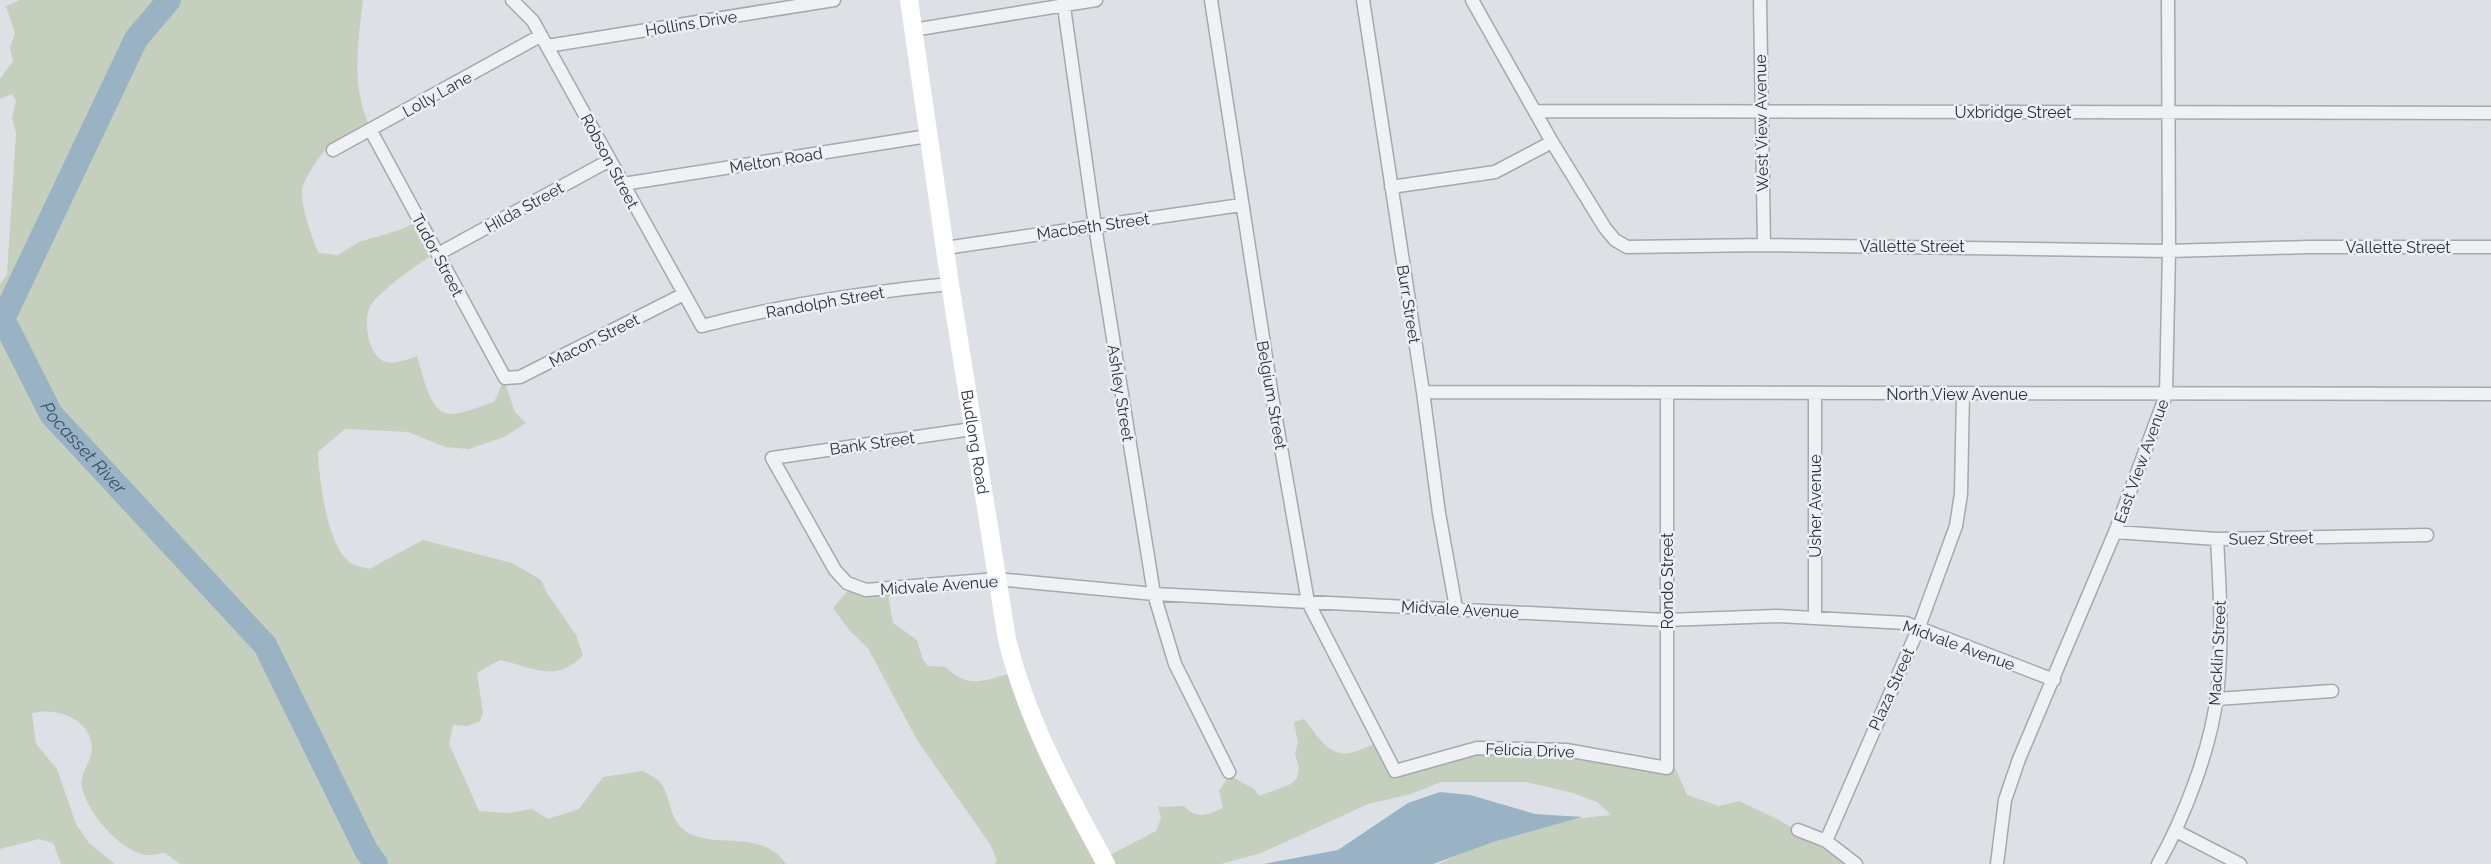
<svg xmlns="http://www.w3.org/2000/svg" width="2491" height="864" font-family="Raleway,sans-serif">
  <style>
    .green { fill: #c4cfbe }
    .water { fill: #99b3c4 }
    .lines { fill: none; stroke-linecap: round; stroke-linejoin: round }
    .river { stroke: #99b3c4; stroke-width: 24 }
    .street-casing { stroke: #a3a9af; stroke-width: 15 }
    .street { stroke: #eff1f4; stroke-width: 12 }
    .secondary { stroke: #fff; stroke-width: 18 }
    .labels { text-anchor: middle; stroke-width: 5; stroke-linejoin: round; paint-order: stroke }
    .street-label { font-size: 16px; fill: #27313b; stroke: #ecf0f4 }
    .water-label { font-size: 18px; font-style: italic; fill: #34536c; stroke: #ecf0f4 }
  </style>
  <rect width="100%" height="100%" fill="#dde1e6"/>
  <path class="green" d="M 20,0 L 363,0 C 358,42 351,85 369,125 C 357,136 336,138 325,150 C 319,157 303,181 302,190 C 301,207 312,239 319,253 L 338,255 L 359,242 L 403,229 L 417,221 L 436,253 C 418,264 383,288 371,305 C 362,319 368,357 386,362 C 395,365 408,359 417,356 C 423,373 429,416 452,414 C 466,413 481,406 494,402 L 504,380 L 515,412 L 526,423 L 504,437 L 469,449 L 445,447 L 408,432 L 345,429 L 318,452 C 319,478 327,548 351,563 C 355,566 364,567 369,569 L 423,540 L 512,563 L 541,580 L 547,593 L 576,635 L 583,655 C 557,684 533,667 500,660 L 477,673 L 483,712 L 480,721 L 468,726 L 453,725 L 449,744 L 479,811 L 508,813 L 532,809 L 548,819 L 579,809 L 603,777 L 643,771 C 648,774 655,777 659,781 C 671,793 668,818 684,830 C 711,851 762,827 786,864 L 180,864 L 165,853 C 160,853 153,856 147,855 C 120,852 88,813 82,788 C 79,773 92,762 92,748 C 91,718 55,707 32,713 L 36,744 L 57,769 L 76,824 L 89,843 L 115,864 L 61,864 L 53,843 L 39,839 L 0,849 L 0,284 L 7,275 L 16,133 L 12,118 L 16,101 L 12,94 L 0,99 L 0,79 L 13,61 L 10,48 L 15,33 L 6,6 Z
    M 851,587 L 888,593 L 893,623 L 917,640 L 923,660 L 928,666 L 946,667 C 968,690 987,680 1014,672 L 1104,858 L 1156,831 L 1161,818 L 1158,807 L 1184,806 C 1197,820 1208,815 1223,808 L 1219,791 L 1229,775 L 1254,789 L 1259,796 L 1291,784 L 1297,778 L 1299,767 L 1295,754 L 1298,743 L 1294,722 L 1304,719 C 1330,753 1336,764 1377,742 L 1393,769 L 1483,748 L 1567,751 L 1670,766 L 1676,770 L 1687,795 L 1719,806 L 1739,801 L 1779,820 L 1855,864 L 1438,864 L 1516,829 L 1563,820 L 1611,815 L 1597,802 L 1573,793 L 1526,782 L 1441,782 L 1411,794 L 1368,804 L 1261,853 L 1221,864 L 995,864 L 997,860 L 990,844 L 917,740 L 868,648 L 850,631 L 833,608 Z"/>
  <path class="water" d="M 1440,792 L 1470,795 L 1535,814 L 1582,817 L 1493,842 L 1433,864 L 1264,864 L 1338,850 L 1408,803 Z"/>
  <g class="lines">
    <path class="river" id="s1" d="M 169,0 L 136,39 L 3,319 L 51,414 L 265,645 L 366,850 L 376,864"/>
    <g class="street-casing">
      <path id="street" d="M 512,0 L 533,21 L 702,326 C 782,305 867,292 950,284
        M 1063,0 L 1095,226 L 1154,594 L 1175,664 L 1229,772
        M 1211,0 L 1272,396 L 1308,602 L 1395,771 L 1477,748 L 1566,750 L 1667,768 L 1667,393
        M 1363,0 L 1423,392 L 1439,513 L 1456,608
        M 1472,0 L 1552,142 L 1605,228 L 1615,240 L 1627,247 L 1764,245 L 2169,251 L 2308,247 L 2491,247
        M 1760,0 L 1764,245
        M 913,30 L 1096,0
        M 547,46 L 834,0
        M 1535,111 L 2491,113
        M 371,131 L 505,378 L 520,377 L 682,295
        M 333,150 L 540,36
        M 623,184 L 928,136
        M 1391,187 L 1495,172 L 1552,142
        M 945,248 L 1241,205
        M 438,254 L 610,160
        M 1423,392 L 2491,394
        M 1815,394 L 1815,618
        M 972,429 L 772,458 L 835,570 L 847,583 L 866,590 L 996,579 L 1154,594 L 1666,620 L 1776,616 L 1906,623 L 2054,680
        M 2115,532 L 2217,539 L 2427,535
        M 2217,699 L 2332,691
        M 1798,830 L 1826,841 L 1856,864
        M 2176,831 L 2240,864
        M 1826,841 L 1919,627 L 1956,526 L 1961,494 L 1963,393
        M 1997,864 L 2005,800 L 2019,759 L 2115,532 L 2166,395 L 2169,251 L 2168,0
        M 2158,864 C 2184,818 2211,748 2217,695 C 2223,644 2220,591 2217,539"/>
    </g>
    <use href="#street" class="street"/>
    <path class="secondary" id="s2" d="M 909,0 L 950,284 L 1007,639 C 1027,721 1066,791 1106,864"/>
  </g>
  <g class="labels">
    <g class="street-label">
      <text transform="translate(691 23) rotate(-9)" y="6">Hollins Drive</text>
      <text transform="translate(437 94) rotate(-29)" y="6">Lolly Lane</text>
      <text x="2013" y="118">Uxbridge Street</text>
      <text transform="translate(1761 123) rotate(-91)" y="6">West View Avenue</text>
      <text transform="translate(776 160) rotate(-9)" y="6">Melton Road</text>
      <text transform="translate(610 161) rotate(62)" y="6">Robson Street</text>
      <text transform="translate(524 207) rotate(-29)" y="6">Hilda Street</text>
      <text transform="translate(1093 226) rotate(-8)" y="6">Macbeth Street</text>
      <text x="1912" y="252">Vallette Street</text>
      <text x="2398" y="253">Vallette Street</text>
      <text transform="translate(438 255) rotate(62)" y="6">Tudor Street</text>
      <text transform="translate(825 302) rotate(-10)" y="6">Randolph Street</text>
      <text transform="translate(1409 304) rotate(81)" y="6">Burr Street</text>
      <text transform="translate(594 340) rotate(-27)" y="6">Macon Street</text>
      <text transform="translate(1121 393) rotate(81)" y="6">Ashley Street</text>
      <text x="1957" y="400">North View Avenue</text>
      <text transform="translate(1272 395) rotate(80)" y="6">Belgium Street</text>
      <text dy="6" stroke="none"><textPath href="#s2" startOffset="447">Budlong Road</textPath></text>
      <text transform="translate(872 443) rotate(-8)" y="6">Bank Street</text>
      <text transform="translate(2141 461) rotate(-70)" y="6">East View Avenue</text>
      <text transform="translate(1815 506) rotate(-90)" y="6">Usher Avenue</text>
      <text transform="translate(2271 538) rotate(-1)" y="6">Suez Street</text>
      <text transform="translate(1667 581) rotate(-90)" y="6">Rondo Street</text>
      <text transform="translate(939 585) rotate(-4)" y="6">Midvale Avenue</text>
      <text transform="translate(1460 609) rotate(3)" y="6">Midvale Avenue</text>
      <text transform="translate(1959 645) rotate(20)" y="6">Midvale Avenue</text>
      <text transform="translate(2217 653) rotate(-87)" y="6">Macklin Street</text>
      <text transform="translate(1891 689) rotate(-66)" y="6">Plaza Street</text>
      <text transform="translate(1530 750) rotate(2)" y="6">Felicia Drive</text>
    </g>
    <g class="water-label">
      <text dy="6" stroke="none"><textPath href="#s1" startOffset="514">Pocasset River</textPath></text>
    </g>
  </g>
</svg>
